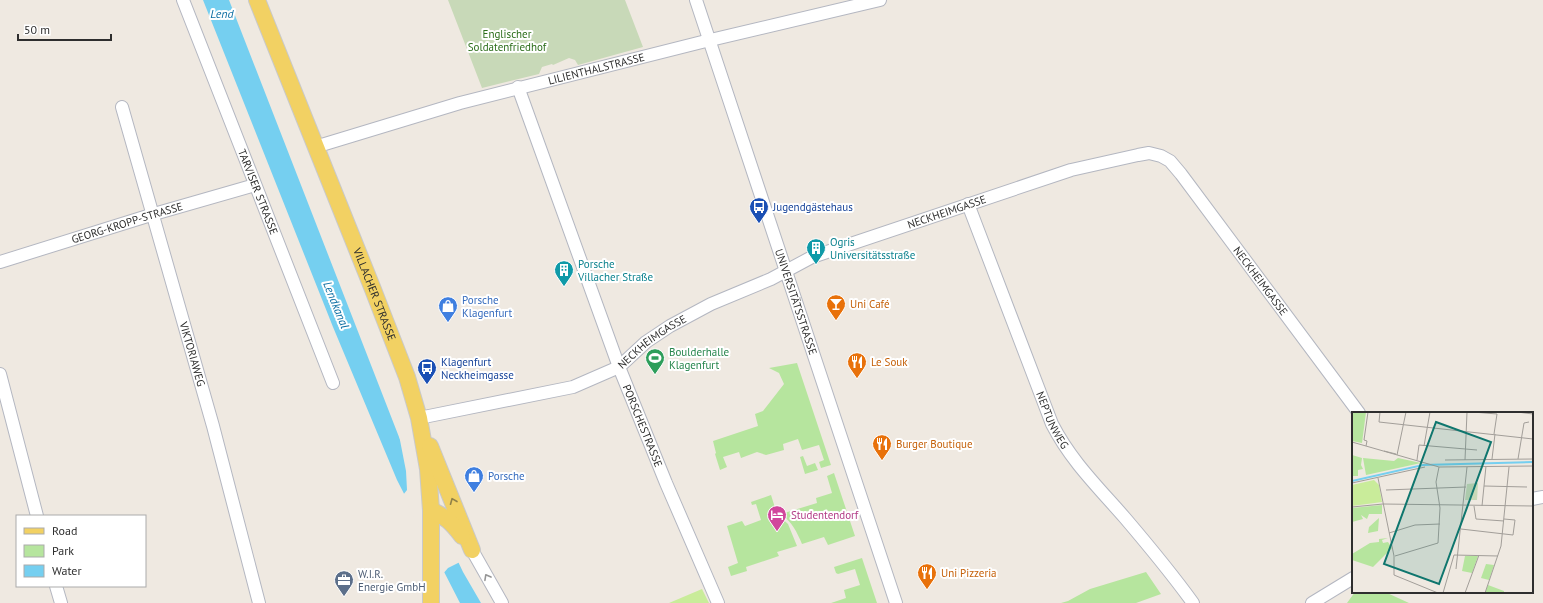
<svg xmlns="http://www.w3.org/2000/svg" width="1543" height="603" font-family="'PT Sans',sans-serif">
  <style>
    .green { fill: #b6e59e }
    .cemetery { fill: #c8d9b8 }
    .pitch { fill: #c9ec9a }
    .water { fill: #75cff0 }
    .pier { fill: #efe9e1 }
    .lines { fill: none; stroke-linecap: round; stroke-linejoin: round }
    .minor-casing { stroke: #b4b7c1; stroke-width: 14 }
    .major-casing { stroke: #c9c9c9; stroke-width: 18 }
    .minor { stroke: #fff; stroke-width: 12 }
    .major { stroke: #f2d163; stroke-width: 16 }
    .oneway { stroke: #908048 }
    .oneway2 { stroke: #969696 }
    .labels { text-anchor: middle; stroke-width: 4; stroke-linejoin: round; paint-order: stroke }
    .park-label { font-size: 11px; fill: #2c6e1b; stroke: #fff }
    .street-label { font-size: 11px; fill: #2e2e2e; stroke: #fff }
    .transit-label { font-size: 11px; fill: #164399; stroke: #fff; text-anchor: start }
    .culture-label { font-size: 11px; fill: #0d838f; stroke: #fff; text-anchor: start }
    .shop-label { font-size: 11px; fill: #366cbe; stroke: #fff; text-anchor: start }
    .food-label { font-size: 11px; fill: #c56008; stroke: #fff; text-anchor: start }
    .leisure-label { font-size: 11px; fill: #27864d; stroke: #fff; text-anchor: start }
    .hotel-label { font-size: 11px; fill: #b23c85; stroke: #fff; text-anchor: start }
    .service-label { font-size: 11px; fill: #4e5e75; stroke: #fff; text-anchor: start }
    .water-label { font-size: 12px; font-style: italic; fill: #0d6fa3; stroke: #fff }
    .inset-road { fill: none; stroke: #a29e99; stroke-width: 1 }
    .view { fill: #0f766e; fill-opacity: 0.15; stroke: #0f766e; stroke-width: 2 }
    .inset-edge { fill: none; stroke: #2e2e2e; stroke-width: 2 }
  </style>
  <rect width="100%" height="100%" fill="#efe9e1"/>
  <path class="green" d="M 797,363 L 831,465 L 821,468 L 819,462 L 824,460 L 819,445 L 802,450 L 798,439 L 783,444 L 784,450 L 766,455 L 757,452 L 741,458 L 739,452 L 723,457 L 727,467 L 720,470 L 715,454 L 716,453 L 713,441 L 758,426 L 755,414 L 763,411 L 784,384 L 779,373 L 769,368 Z
    M 803,456 L 807,466 L 815,463 L 818,470 L 805,474 L 800,457 Z
    M 834,473 L 855,536 L 828,545 L 824,537 L 802,544 C 797,532 792,522 781,514 L 817,503 L 816,498 L 832,493 L 827,476 Z
    M 771,495 L 777,514 L 788,524 L 797,546 L 777,552 L 779,556 L 746,567 L 747,571 L 731,576 L 728,567 L 738,563 L 727,526 L 742,521 L 745,526 L 761,520 L 756,504 L 752,505 L 751,502 Z
    M 862,558 L 877,603 L 831,603 L 846,598 L 844,590 L 860,585 L 855,569 L 838,574 L 836,573 L 834,567 Z
    M 1146,572 L 1161,594 L 1136,603 L 1061,603 L 1068,601 L 1090,589 Z
    M 1355,592 L 1385,592 L 1409,603 L 1347,603 Z"/>
  <path class="cemetery" d="M 448,0 L 625,0 L 643,47 L 578,65 L 575,60 L 569,58 L 553,65 L 552,64 L 542,67 L 539,74 L 482,88 Z"/>
  <path class="pitch" d="M 702,589 L 709,603 L 669,603 Z"/>
  <path class="water" d="M 203,0 L 229,0 L 399,437 L 463,572 L 481,603 L 460,603 L 397,480 L 333,327 Z"/>
  <path class="pier" d="M 398,430 L 460,562 L 448,568 L 442,575 L 403,495 L 407,490 L 406,471 Z"/>
  <g class="lines">
    <g class="minor-casing">
      <g id="minor">
        <path id="s1" d="M 183,0 L 333,383"/>
        <path id="s2" d="M 696,0 L 896,603"/>
        <path id="s3" d="M 518,87 L 619,367 L 666,483 L 718,603"/>
        <path id="s4" d="M 122,107 L 213,426 L 259,603"/>
        <path id="s5" d="M 315,147 L 460,103 L 702,42 L 880,0"/>
        <path id="s6" d="M 968,204 L 1052,424 C 1071,461 1098,487 1125,518 C 1148,545 1172,574 1193,603"/>
        <path id="s7" d="M 0,262 L 154,214 L 255,185"/>
        <path d="M 0,374 L 37,516"/>
        <path id="s8" d="M 419,418 L 573,387 L 619,367 L 646,342 L 670,326 L 711,304 L 771,279 L 812,257 L 1071,170 L 1138,155 L 1149,153 L 1161,156 L 1170,161 L 1181,174 L 1359,413"/>
        <path d="M 1532,499 L 1543,497"/>
        <path d="M 472,550 L 502,603"/>
        <path d="M 56,586 L 61,603"/>
        <path d="M 1312,603 L 1353,578"/>
      </g>
    </g>
    <g class="major-casing">
      <g id="major">
        <path id="s9" d="M 257,0 L 372,287 L 407,377 L 419,418 L 428,469 L 431,510 L 431,603"/>
        <path d="M 430,446 L 472,550"/>
        <path d="M 431,510 C 446,517 452,523 462,536"/>
      </g>
    </g>
    <use href="#minor" class="minor"/>
    <use href="#major" class="major"/>
  </g>
  <defs><path id="oneway-chevron" d="M-2-3.5L2.5 0L-2 3.5" fill="none" stroke-width="1.6" stroke-linecap="round" stroke-linejoin="round"/></defs>
  <use class="oneway" href="#oneway-chevron" transform="translate(453 501) rotate(-112)"/>
  <use class="oneway2" href="#oneway-chevron" transform="translate(487 577) rotate(-119)"/>
  <defs>
    <g id="bus-pin" transform="scale(1)"><path d="M0 17L-7.5 6A9.5 9.5 0 1 1 7.5 6Z" fill="#1a4fb4" stroke="#fff"/><path d="M-5-6H5V4H4V6H2V4H-2V6H-4V4H-5ZM-3.5-4V0h7V-4ZM-3.5 1.2v1.5H-2V1.2ZM2 1.2v1.5H3.5V1.2Z" fill="#fff"/></g>
    <g id="building-pin" transform="scale(1)"><path d="M0 17L-7.5 6A9.5 9.5 0 1 1 7.5 6Z" fill="#0f9aa8" stroke="#fff"/><path d="M-4-6H4V6H1V3H-1V6H-4ZM-2.5-4.3h1.7v1.8h-1.7ZM.8-4.3h1.7v1.8H.8ZM-2.5-1h1.7V.8h-1.7ZM.8-1h1.7V.8H.8Z" fill="#fff"/></g>
    <g id="bar-pin" transform="scale(1)"><path d="M0 17L-7.5 6A9.5 9.5 0 1 1 7.5 6Z" fill="#e8710a" stroke="#fff"/><path d="M-6-5H6L.8 .8V4.5H3.5V6h-7V4.5H-.8V.8Z" fill="#fff"/></g>
    <g id="shop-pin" transform="scale(1)"><path d="M0 17L-7.5 6A9.5 9.5 0 1 1 7.5 6Z" fill="#3f7fe0" stroke="#fff"/><path d="M-5-2.5h2.3a2.7 3.5 0 0 1 5.4 0H5L5.5 6h-11ZM-1.5-2.5h3a1.5 2.3 0 0 0-3 0Z" fill="#fff"/></g>
    <g id="stadium-pin" transform="scale(1)"><path d="M0 17L-7.5 6A9.5 9.5 0 1 1 7.5 6Z" fill="#2e9e5b" stroke="#fff"/><path d="M0-5a6.5 5 0 1 0 0 10a6.5 5 0 1 0 0-10ZM-3.5-1.8h7v3.6h-7Z" fill="#fff"/></g>
    <g id="restaurant-pin" transform="scale(1)"><path d="M0 17L-7.5 6A9.5 9.5 0 1 1 7.5 6Z" fill="#e8710a" stroke="#fff"/><path d="M-5-6h1v4h1v-4h1v4h1v-4h1v5L-1.5 .5V6h-2V.5L-5-1ZM5-6V6H3V1.5H1.5Q1.5-4 5-6Z" fill="#fff"/></g>
    <g id="hotel-pin" transform="scale(1)"><path d="M0 17L-7.5 6A9.5 9.5 0 1 1 7.5 6Z" fill="#d1479c" stroke="#fff"/><path d="M-6-4.5h1.5V1H6V5H4.5V3h-9V5H-6ZM-4 0a1.8 1.8 0 1 1 3.6 0ZM.5 0V-2.5h3Q6-2.5 6 0Z" fill="#fff"/></g>
    <g id="office-pin" transform="scale(1)"><path d="M0 17L-7.5 6A9.5 9.5 0 1 1 7.5 6Z" fill="#5c6f8a" stroke="#fff"/><path d="M-6-3h4V-5.5h4V-3h4V5H-6ZM-1-4.5V-3h2v-1.5ZM-6 0V1H6V0Z" fill="#fff"/></g>
  </defs>
  <g fill-rule="evenodd">
    <use href="#bus-pin" x="759" y="207"/>
    <use href="#building-pin" x="816" y="248"/>
    <use href="#building-pin" x="564" y="270"/>
    <use href="#bar-pin" x="836" y="304"/>
    <use href="#shop-pin" x="448" y="306"/>
    <use href="#stadium-pin" x="655" y="358"/>
    <use href="#restaurant-pin" x="857" y="362"/>
    <use href="#bus-pin" x="427" y="368"/>
    <use href="#restaurant-pin" x="882" y="444"/>
    <use href="#shop-pin" x="474" y="476"/>
    <use href="#hotel-pin" x="777" y="515"/>
    <use href="#restaurant-pin" x="927" y="573"/>
    <use href="#office-pin" x="344" y="580"/>
  </g>
  <g class="labels">
    <g class="park-label">
      <text x="507" y="38">Englischer<tspan x="507" dy="13">Soldatenfriedhof</tspan></text>
    </g>
    <g class="street-label">
      <text dy="4" stroke="none"><textPath href="#s5" startOffset="292">LILIENTHALSTRASSE</textPath></text>
      <text dy="4" stroke="none"><textPath href="#s1" startOffset="206">TARVISER STRASSE</textPath></text>
      <text dy="4" stroke="none"><textPath href="#s8" startOffset="573">NECKHEIMGASSE</textPath></text>
      <text dy="4" stroke="none"><textPath href="#s7" startOffset="133">GEORG-KROPP-STRASSE</textPath></text>
      <text dy="4" stroke="none"><textPath href="#s8" startOffset="957">NECKHEIMGASSE</textPath></text>
      <text dy="4" stroke="none"><textPath href="#s9" startOffset="317">VILLACHER STRASSE</textPath></text>
      <text dy="4" stroke="none"><textPath href="#s2" startOffset="318">UNIVERSITÄTSSTRASSE</textPath></text>
      <text dy="4" stroke="none"><textPath href="#s8" startOffset="249">NECKHEIMGASSE</textPath></text>
      <text dy="4" stroke="none"><textPath href="#s4" startOffset="257">VIKTORIAWEG</textPath></text>
      <text dy="4" stroke="none"><textPath href="#s6" startOffset="232">NEPTUNWEG</textPath></text>
      <text dy="4" stroke="none"><textPath href="#s3" startOffset="361">PORSCHESTRASSE</textPath></text>
    </g>
    <g class="transit-label">
      <text x="773" y="211">Jugendgästehaus</text>
      <text x="441" y="366">Klagenfurt<tspan x="441" dy="13">Neckheimgasse</tspan></text>
    </g>
    <g class="culture-label">
      <text x="830" y="246">Ogris<tspan x="830" dy="13">Universitätsstraße</tspan></text>
      <text x="578" y="268">Porsche<tspan x="578" dy="13">Villacher Straße</tspan></text>
    </g>
    <g class="shop-label">
      <text x="462" y="304">Porsche<tspan x="462" dy="13">Klagenfurt</tspan></text>
      <text x="488" y="480">Porsche</text>
    </g>
    <g class="food-label">
      <text x="850" y="308">Uni Café</text>
      <text x="871" y="366">Le Souk</text>
      <text x="896" y="448">Burger Boutique</text>
      <text x="941" y="577">Uni Pizzeria</text>
    </g>
    <g class="leisure-label">
      <text x="669" y="356">Boulderhalle<tspan x="669" dy="13">Klagenfurt</tspan></text>
    </g>
    <g class="hotel-label">
      <text x="791" y="519">Studentendorf</text>
    </g>
    <g class="service-label">
      <text x="358" y="578">W.I.R.<tspan x="358" dy="13">Energie GmbH</tspan></text>
    </g>
    <g class="water-label">
      <text x="222" y="18">Lend</text>
      <text transform="translate(336 305) rotate(68)" y="4">Lendkanal</text>
    </g>
  </g>
  <g transform="translate(1352 412)">
    <rect width="181" height="181" fill="#efe9e1"/>
    <path d="M 0,0 L 14,0 L 10,31 L 0,29 ZM 0,43 L 10,46 L 9,53 L 11,57 L 6,58 L 6,64 L 0,64 ZM 11,46 L 42,49 L 46,46 L 69,51 L 14,63 ZM 30,93 L 30,102 L 17,102 L 15,107 L 9,103 L 11,107 L 0,110 L 0,96 ZM 27,106 L 26,119 L 16,121 L 17,115 ZM 36,126 L 30,128 L 31,131 L 36,130 L 40,136 L 21,155 L 0,148 L 0,142 L 18,131 L 27,130 L 27,127 ZM 113,144 L 126,144 L 120,161 L 110,159 ZM 134,152 L 142,153 L 137,168 L 129,166 ZM 136,173 L 152,179 L 152,181 L 133,181 Z" fill="#b6e59e"/>
    <path d="M 126,71 L 125,88 L 113,88 L 115,72 Z" fill="#c8d9b8"/>
    <path d="M 22,68 L 27,73 L 30,90 L 0,94 L 0,73 Z" fill="#c9ec9a"/>
    <path d="M 181,49 L 181,51 L 71,54 L 0,70 L 0,68 L 71,52 Z" fill="#75cff0"/>
    <path class="inset-road" d="M 28,0 L 27,10 L 181,27M 121,0 L 145,2 L 142,22M 165,0 L 181,2M 0,30 L 87,55 L 181,54M 14,34 L 15,29 L 12,28 L 16,0M 72,34 L 78,0M 32,39 L 44,42M 45,43 L 54,0M 140,47 L 143,22M 166,47 L 172,11 L 177,10M 65,48 L 67,33 L 125,38M 93,48 L 181,47M 113,48 L 115,0M 26,66 L 42,144 L 42,163 L 86,181M 0,71 L 73,55M 132,74 L 175,75M 34,78 L 114,75M 181,89 L 181,162M 122,94 L 124,107 L 152,109M 130,94 L 134,54M 0,95 L 31,92 L 181,94M 109,117 L 161,123 L 163,108 L 152,107M 37,121 L 63,113 L 88,112M 43,144 L 86,131 L 88,96 L 84,70 L 87,55M 104,157 L 115,55M 91,181 L 102,143 L 146,144M 113,181 L 127,143M 133,181 L 149,134 L 157,55"/>
    <path class="view" d="M 84,10 L 139,30 L 87,172 L 32,152 Z"/>
    <rect width="181" height="181" class="inset-edge"/>
  </g>
  <rect x="16" y="515" width="130" height="72" fill="#ffffff" stroke="#ababab"/>
  <rect x="24" y="528" width="20" height="6" fill="#f2d163" stroke="#ababab"/>
  <text x="52" y="535" font-size="12" fill="#2e2e2e">Road</text>
  <rect x="24" y="545" width="20" height="12" fill="#b6e59e" stroke="#ababab"/>
  <text x="52" y="555" font-size="12" fill="#2e2e2e">Park</text>
  <rect x="24" y="565" width="20" height="12" fill="#75cff0" stroke="#ababab"/>
  <text x="52" y="575" font-size="12" fill="#2e2e2e">Water</text>
  <path d="M18 34v6h93v-6" fill="none" stroke="#2e2e2e" stroke-width="2"/>
  <text x="24" y="34" font-size="12" fill="#2e2e2e" stroke="#ffffff" stroke-width="3" paint-order="stroke">50 m</text>
</svg>
